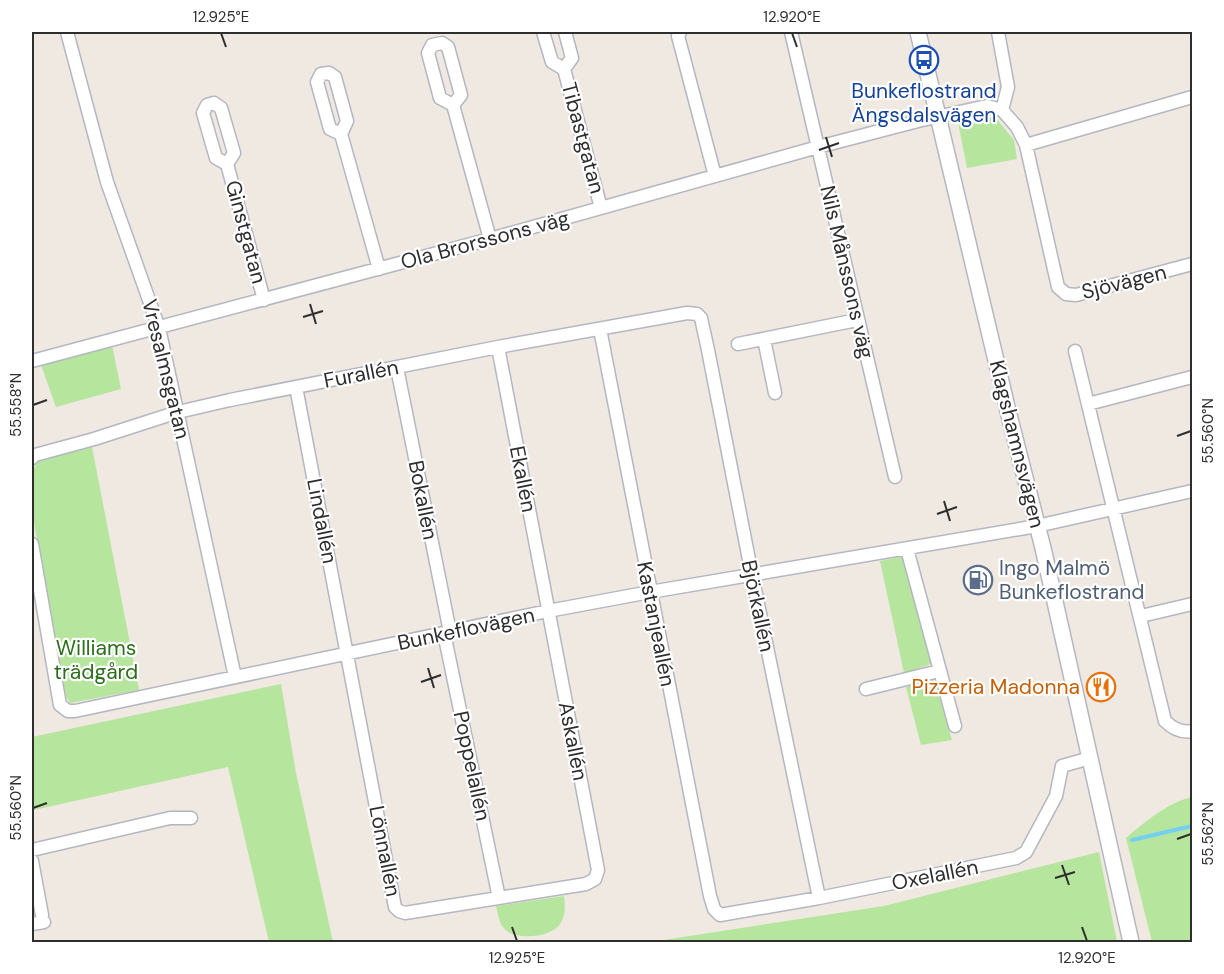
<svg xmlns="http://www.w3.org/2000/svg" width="1224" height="974" font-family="'DM Sans',sans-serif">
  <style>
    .green { fill: #b6e59e }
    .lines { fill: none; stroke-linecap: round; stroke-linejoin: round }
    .stream { stroke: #75cff0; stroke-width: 4 }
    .minor-casing { stroke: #b4b7c1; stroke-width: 15 }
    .tertiary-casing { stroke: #b4b7c1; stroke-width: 18 }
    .minor { stroke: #fff; stroke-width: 12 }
    .tertiary { stroke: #fff; stroke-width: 15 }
    .ticks { fill: none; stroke: #2e2e2e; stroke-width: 2 }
    .labels { text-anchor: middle; stroke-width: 4.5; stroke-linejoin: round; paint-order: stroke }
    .transit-label { font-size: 21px; fill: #164399; stroke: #fff }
    .street-label { font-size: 21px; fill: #2e2e2e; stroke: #fff }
    .service-label { font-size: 21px; fill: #4e5e75; stroke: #fff; text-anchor: start }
    .park-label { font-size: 21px; fill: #2c6e1b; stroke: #fff }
    .food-label { font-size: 21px; fill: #c56008; stroke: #fff; text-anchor: end }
    .neatline { fill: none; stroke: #2e2e2e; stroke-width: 2 }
    .ticks-label { font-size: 15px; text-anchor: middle; fill: #2e2e2e }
  </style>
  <rect width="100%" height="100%" fill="#efe9e1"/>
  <path class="green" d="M 995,117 L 1014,140 L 1017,159 L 967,168 L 958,122 Z
    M 112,345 L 121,389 L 56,407 L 41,365 Z
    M 92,447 L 139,690 L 70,703 L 66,696 L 32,512 C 32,496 29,473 38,460 Z
    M 904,556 L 931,664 L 904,673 L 880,561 Z
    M 934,679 L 952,740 L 921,745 L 906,687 Z
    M 281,684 L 296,773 L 333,942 L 269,942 L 228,767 L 34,810 L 32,800 L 32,737 Z
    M 1192,797 L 1192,942 L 1152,942 L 1126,838 C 1146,821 1167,803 1192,797 Z
    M 1099,852 L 1117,942 L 651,942 L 884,906 Z
    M 564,896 C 565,906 566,915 560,924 C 552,937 519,940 507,931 C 499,926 498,914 496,906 Z"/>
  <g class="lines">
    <path class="stream" d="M 1132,840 L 1192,826"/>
    <g class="minor-casing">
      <path id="minor" d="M 67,32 L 107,182 L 159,328 L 235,677
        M 543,32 L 552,62 L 564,69 L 601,208
        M 680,32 L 678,36 L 715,176
        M 791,32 L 895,477
        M 998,32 L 1008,87 L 1002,110
        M 564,69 L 572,58 L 565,32
        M 453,105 L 440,98 L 428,53 L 432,45 L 442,43 L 448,47 L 461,95 L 453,105 L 490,239
        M 341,134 L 330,129 L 317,82 L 321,74 L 329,73 L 335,77 L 347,121 L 341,134 L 379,269
        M 1026,145 L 1192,97
        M 227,164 L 216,158 L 203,113 L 207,105 L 214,103 L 221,108 L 234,153 L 227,164 L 264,300
        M 600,329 L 710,896 L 714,909 L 720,915 L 819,898 L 1016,858 L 1026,852 L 1056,796 L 1062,766 L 1090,758
        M 764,339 L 775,393
        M 738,344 L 857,320
        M 1075,351 L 1165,721 C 1173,729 1181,733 1192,731
        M 32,361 L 490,239 L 818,147 L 918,121 L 987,106 L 1002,110 L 1017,127 L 1026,145 L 1058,287 L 1066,294 L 1076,295 L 1192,264
        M 397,368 L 450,632
        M 296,387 L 395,907 L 399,911 L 405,913 L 586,884 L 595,879 L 598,870 L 498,347
        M 1088,404 L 1192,377
        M 32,458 L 35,455 L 94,439 L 178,412 L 230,400 L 498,347 L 687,313 L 697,314 L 701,318 L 708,350 L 752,575 L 819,898
        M 32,544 L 60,705 L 68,711 L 75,711 L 548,611 L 650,592 L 1037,526 L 1192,491
        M 907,549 L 955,726
        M 1141,616 L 1192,604
        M 444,633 L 499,898
        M 866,689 L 939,671
        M 32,850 L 170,818 L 191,818
        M 32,861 L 42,915
        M 32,924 L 44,922"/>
    </g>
    <g class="tertiary-casing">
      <path id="tertiary" d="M 918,32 L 1008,411 L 1043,548 L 1131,942"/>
    </g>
    <use href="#minor" class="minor"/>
    <use href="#tertiary" class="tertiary"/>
  </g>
  <path class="ticks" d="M 221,33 L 226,47M 792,33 L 797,47M 826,137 L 832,157M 819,150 L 839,143M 310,304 L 316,324M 303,317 L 323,311M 33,405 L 47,400M 1177,436 L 1191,431M 944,501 L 950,521M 937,514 L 957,507M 428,668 L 434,688M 421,682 L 441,675M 33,808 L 47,803M 1177,839 L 1191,834M 1062,865 L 1069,885M 1055,878 L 1075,872M 512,927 L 517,941M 1082,927 L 1087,941"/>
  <defs>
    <g id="bus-ring" transform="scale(1.5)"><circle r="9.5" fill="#fff" stroke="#1a4fb4" stroke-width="1.5"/><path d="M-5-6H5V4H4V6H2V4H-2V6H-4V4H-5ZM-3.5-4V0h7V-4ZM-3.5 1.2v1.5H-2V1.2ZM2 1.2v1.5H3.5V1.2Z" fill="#1a4fb4"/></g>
    <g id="fuel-ring" transform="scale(1.5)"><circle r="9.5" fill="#fff" stroke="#5c6f8a" stroke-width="1.5"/><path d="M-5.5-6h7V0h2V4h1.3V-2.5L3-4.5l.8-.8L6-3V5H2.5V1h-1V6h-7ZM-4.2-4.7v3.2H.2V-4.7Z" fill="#5c6f8a"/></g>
    <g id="restaurant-ring" transform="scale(1.5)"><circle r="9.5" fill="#fff" stroke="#e8710a" stroke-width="1.5"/><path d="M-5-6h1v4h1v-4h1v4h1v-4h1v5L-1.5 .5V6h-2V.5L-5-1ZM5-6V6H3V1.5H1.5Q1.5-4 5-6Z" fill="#e8710a"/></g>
  </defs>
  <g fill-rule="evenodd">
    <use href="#bus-ring" x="924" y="60"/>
    <use href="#fuel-ring" x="978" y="580"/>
    <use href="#restaurant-ring" x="1101" y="687"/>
  </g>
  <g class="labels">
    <g class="transit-label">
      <text x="924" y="98">Bunkeflostrand<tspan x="924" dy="24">Ängsdalsvägen</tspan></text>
    </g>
    <g class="street-label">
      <text transform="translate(583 138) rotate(75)" y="7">Tibastgatan</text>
      <text transform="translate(246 232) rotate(75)" y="7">Ginstgatan</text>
      <text transform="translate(485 240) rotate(-15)" y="7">Ola Brorssons väg</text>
      <text transform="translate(847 272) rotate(77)" y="7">Nils Månssons väg</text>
      <text transform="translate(1124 282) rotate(-14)" y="7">Sjövägen</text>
      <text transform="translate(166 369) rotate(76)" y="7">Vresalmsgatan</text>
      <text transform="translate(361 374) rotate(-11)" y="7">Furallén</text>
      <text transform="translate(1017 444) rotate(76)" y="7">Klagshamnsvägen</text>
      <text transform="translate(523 479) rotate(79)" y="7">Ekallén</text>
      <text transform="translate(423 500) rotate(79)" y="7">Bokallén</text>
      <text transform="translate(322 521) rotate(79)" y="7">Lindallén</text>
      <text transform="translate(758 606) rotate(78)" y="7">Björkallén</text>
      <text transform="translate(656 624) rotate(79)" y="7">Kastanjeallén</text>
      <text transform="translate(466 629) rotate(-12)" y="7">Bunkeflovägen</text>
      <text transform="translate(573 741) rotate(79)" y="7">Askallén</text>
      <text transform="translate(472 766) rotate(78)" y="7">Poppelallén</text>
      <text transform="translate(385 851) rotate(79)" y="7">Lönnallén</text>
      <text transform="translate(935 875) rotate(-11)" y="7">Oxelallén</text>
    </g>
    <g class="service-label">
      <text x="999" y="575">Ingo Malmö<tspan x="999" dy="24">Bunkeflostrand</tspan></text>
    </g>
    <g class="park-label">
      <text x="96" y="655">Williams<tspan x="96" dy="24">trädgård</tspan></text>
    </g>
    <g class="food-label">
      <text x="1080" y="694">Pizzeria Madonna</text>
    </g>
  </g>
  <rect width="1224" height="974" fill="none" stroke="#ffffff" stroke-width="66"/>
  <rect x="33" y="33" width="1158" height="908" class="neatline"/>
  <g class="ticks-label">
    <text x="221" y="22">12.925°E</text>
    <text x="792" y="22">12.920°E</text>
    <text transform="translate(16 405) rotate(-90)" y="5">55.558°N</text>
    <text transform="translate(1208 431) rotate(-90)" y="5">55.560°N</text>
    <text transform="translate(16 808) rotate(-90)" y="5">55.560°N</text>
    <text transform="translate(1208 834) rotate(-90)" y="5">55.562°N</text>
    <text x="517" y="963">12.925°E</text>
    <text x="1087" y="963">12.920°E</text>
  </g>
</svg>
